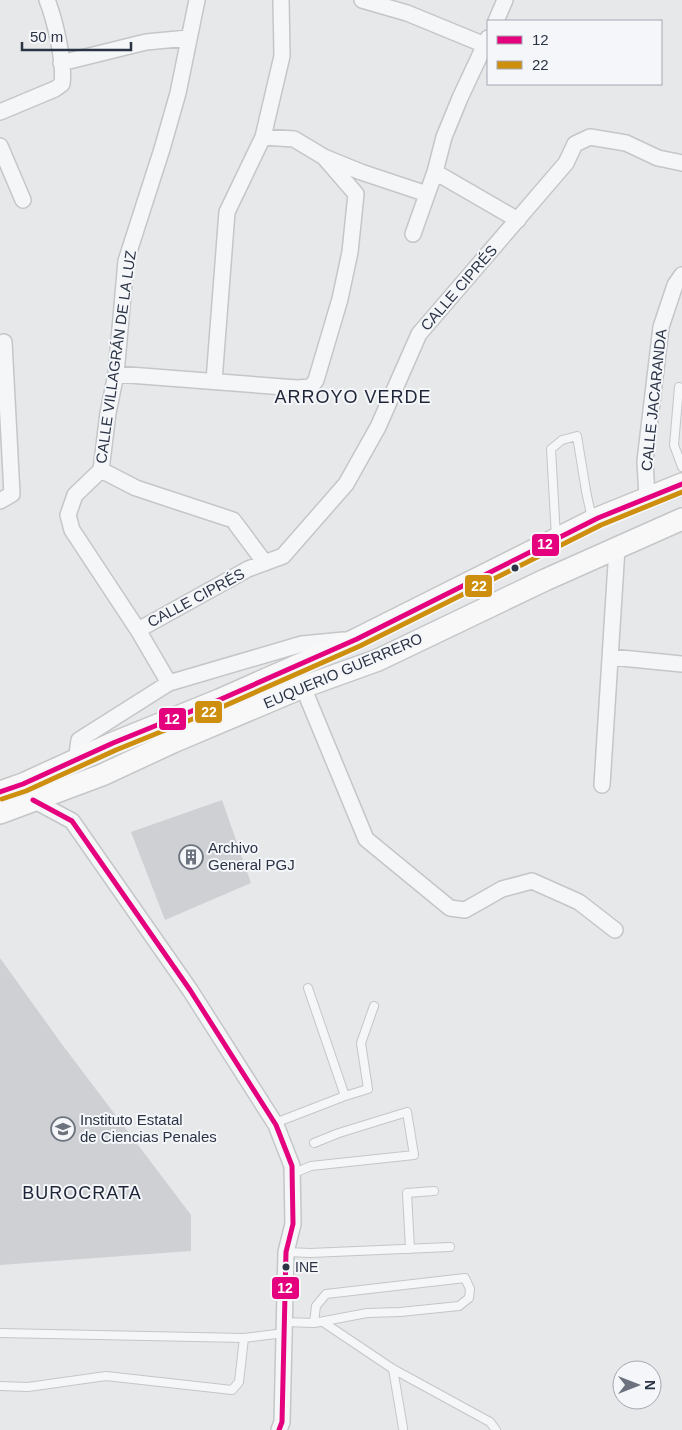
<svg xmlns="http://www.w3.org/2000/svg" width="682" height="1430" font-family="Helvetica,sans-serif">
  <style>
    .building { fill: #ced0d3 }
    .lines { fill: none; stroke-linecap: round; stroke-linejoin: round }
    .lane-casing { stroke: #c4c6c8; stroke-width: 10 }
    .street-casing { stroke: #c4c6c8; stroke-width: 18 }
    .secondary-casing { stroke: #c4c6c8; stroke-width: 24 }
    .lane { stroke: #f5f6f7; stroke-width: 8 }
    .street { stroke: #f5f6f7; stroke-width: 15 }
    .secondary { stroke: #f8f8f8; stroke-width: 21 }
    .bus-1-casing { stroke: #f4f6f9; stroke-width: 9 }
    .bus-2-casing { stroke: #f4f6f9; stroke-width: 9 }
    .bus-1 { stroke: #e5007d; stroke-width: 5 }
    .bus-2 { stroke: #ce8f0e; stroke-width: 5 }
    .bus-dot { fill: #2b3445; stroke: #f4f6f9; stroke-width: 2 }
    .labels { text-anchor: middle; stroke-width: 4; stroke-linejoin: round; paint-order: stroke }
    .bus-label { font-size: 14px; fill: #2b3445; stroke: #f4f6f9; text-anchor: start }
    .street-label { font-size: 15px; fill: #2b3445; stroke: #f4f6f9 }
    .poi-label { font-size: 15px; fill: #2b3445; stroke: #f4f6f9; text-anchor: start }
    .quarter-label { font-size: 18px; letter-spacing: 1px; fill: #1d2536; stroke: #f4f6f9 }
    .line-badge { stroke: #f4f6f9; stroke-width: 2 }
    .badge-label { font-size: 14px; text-anchor: middle; font-weight: bold; fill: #fff }
  </style>
  <rect width="100%" height="100%" fill="#e6e8ea"/>
  <path class="building" d="M 222,800 L 251,883 L 165,920 L 131,832 Z
    M 0,958 L 61,1043 L 191,1215 L 191,1251 L 0,1265 Z"/>
  <g class="lines">
    <g class="lane-casing">
      <path id="lane" d="M 679,387 L 674,445 L 682,467
        M 556,537 L 551,449 L 562,440 L 577,436 L 586,491 L 592,519
        M 345,1096 L 368,1089 L 361,1043 L 374,1006
        M 275,1123 L 345,1096 L 308,988
        M 292,1174 L 311,1166 L 414,1155 L 407,1112 L 339,1133 L 314,1143
        M 410,1249 L 407,1193 L 434,1191
        M 286,1252 L 310,1253 L 450,1247
        M 284,1322 L 314,1323 L 367,1313 L 400,1312 L 459,1306 L 469,1298 L 470,1289 L 465,1278 L 326,1294 L 316,1306 L 314,1323
        M 323,1322 L 393,1369 L 490,1422 L 496,1430
        M 0,1333 L 244,1338 L 284,1333
        M 393,1369 L 403,1428
        M 0,1386 L 28,1387 L 106,1376 L 232,1390 L 239,1382 L 244,1338"/>
    </g>
    <g class="street-casing">
      <path id="street" d="M 362,0 L 407,13 L 485,45
        M 496,21 L 505,0
        M 61,63 L 146,42 L 188,38
        M 0,112 L 55,89 L 62,84 C 65,63 55,20 47,0
        M 263,137 L 294,139 L 324,157 L 361,172 L 427,194
        M 0,146 L 23,200
        M 435,172 L 518,220
        M 413,234 L 435,172 L 444,137 L 460,98 L 488,38
        M 0,344 L 4,342 L 12,494 L 0,501
        M 116,374 L 297,388 L 311,387 L 316,380 L 340,299 L 350,252 L 356,194 L 324,157
        M 214,381 L 227,212 L 263,137 L 282,56 L 281,0
        M 101,470 L 136,488 L 233,520 L 265,563
        M 647,498 L 645,461 L 661,327 L 675,285 L 682,275
        M 138,630 L 248,569 L 283,556 L 346,484 L 378,427 L 419,334 L 566,163 L 575,144 L 590,137 L 626,143 L 658,158 L 682,163
        M 611,657 L 682,664
        M 169,683 L 138,630 L 72,530 L 68,515 L 75,495 L 101,470 L 108,413 L 116,374 L 126,261 L 162,149 L 178,93 L 197,0
        M 303,687 L 366,839 L 450,908 L 465,910 L 502,889 L 532,881 L 579,902 L 615,930
        M 76,761 L 79,740 L 169,683 L 302,644 L 344,640
        M 602,785 L 617,548
        M 33,800 L 72,821 L 190,990 L 276,1125 L 292,1166 L 293,1224 L 286,1252 L 282,1422 L 279,1430"/>
    </g>
    <g class="secondary-casing">
      <path id="secondary" d="M 0,792 L 23,784 L 113,743 L 219,700 L 357,639 L 598,518 L 682,484
        M 0,813 L 102,775 L 173,742 L 303,687 L 378,660 L 545,580 L 682,519"/>
    </g>
    <use href="#lane" class="lane"/>
    <use href="#street" class="street"/>
    <use href="#secondary" class="secondary"/>
    <g class="bus-1-casing">
      <path id="bus-1" d="M 0,792 L 23,784 L 113,743 L 219,700 L 357,639 L 598,518 L 682,484
        M 33,800 L 72,821 L 190,990 L 276,1125 L 292,1166 L 293,1224 L 286,1252 L 282,1422 L 279,1430"/>
    </g>
    <g class="bus-2-casing">
      <path id="bus-2" d="M 2,799 L 26,791 L 116,750 L 222,707 L 360,646 L 601,525 L 682,492"/>
    </g>
    <use href="#bus-1" class="bus-1"/>
    <use href="#bus-2" class="bus-2"/>
  </g>
  <defs>
    <g id="building-ring" transform="scale(1.25)"><circle r="9.5" fill="#f4f6f9" stroke="#6c737f" stroke-width="1.5"/><path d="M-4-6H4V6H1V3H-1V6H-4ZM-2.5-4.3h1.7v1.8h-1.7ZM.8-4.3h1.7v1.8H.8ZM-2.5-1h1.7V.8h-1.7ZM.8-1h1.7V.8H.8Z" fill="#6c737f"/></g>
    <g id="university-ring" transform="scale(1.25)"><circle r="9.5" fill="#f4f6f9" stroke="#6c737f" stroke-width="1.5"/><path d="M0-5L7-2L0 1L-7-2ZM-4 1L0 2.5L4 1V4Q0 6-4 4Z" fill="#6c737f"/></g>
  </defs>
  <g fill-rule="evenodd">
    <use href="#building-ring" x="191" y="857"/>
    <use href="#university-ring" x="63" y="1129"/>
  </g>
  <g class="bus-dot">
    <circle cx="515" cy="568" r="4.5"/>
    <circle cx="286" cy="1267" r="4.5"/>
  </g>
  <g class="labels">
    <g class="bus-label">
      <text x="295" y="1272">INE</text>
    </g>
    <g class="street-label">
      <text transform="translate(459 288) rotate(-49)" y="5">CALLE CIPRÉS</text>
      <text transform="translate(116 357) rotate(-82)" y="5">CALLE VILLAGRÁN DE LA LUZ</text>
      <text transform="translate(654 400) rotate(-84)" y="5">CALLE JACARANDA</text>
      <text transform="translate(196 598) rotate(-28)" y="5">CALLE CIPRÉS</text>
      <text transform="translate(343 671) rotate(-23)" y="5">EUQUERIO GUERRERO</text>
    </g>
    <g class="poi-label">
      <text x="208" y="853">Archivo<tspan x="208" dy="17">General PGJ</tspan></text>
      <text x="80" y="1125">Instituto Estatal<tspan x="80" dy="17">de Ciencias Penales</tspan></text>
    </g>
    <g class="quarter-label">
      <text x="353" y="403">ARROYO VERDE</text>
      <text x="82" y="1199">BUROCRATA</text>
    </g>
  </g>
  <g class="line-badge">
    <rect x="531" y="533" width="29" height="24" rx="5" fill="#e5007d"/>
    <rect x="464" y="574" width="29" height="24" rx="5" fill="#ce8f0e"/>
    <rect x="194" y="700" width="29" height="24" rx="5" fill="#ce8f0e"/>
    <rect x="158" y="707" width="29" height="24" rx="5" fill="#e5007d"/>
    <rect x="271" y="1276" width="29" height="24" rx="5" fill="#e5007d"/>
  </g>
  <g class="badge-label">
    <text x="545" y="549">12</text>
    <text x="479" y="591">22</text>
    <text x="209" y="717">22</text>
    <text x="172" y="724">12</text>
    <text x="285" y="1293">12</text>
  </g>
  <rect x="487" y="20" width="175" height="65" fill="#f4f6f9" stroke="#a4a8b1"/>
  <rect x="497" y="36" width="25" height="8" fill="#e5007d" stroke="#a4a8b1"/>
  <text x="532" y="45" font-size="15" fill="#2b3445">12</text>
  <rect x="497" y="61" width="25" height="8" fill="#ce8f0e" stroke="#a4a8b1"/>
  <text x="532" y="70" font-size="15" fill="#2b3445">22</text>
  <g transform="translate(637 1385) rotate(90)"><circle r="24" fill="#f4f6f9" stroke="#a4a8b1"/>
  <path d="M0-4L9 19L0 12L-9 19Z" fill="#6c737f"/>
  <text y="-8" font-size="14" font-weight="bold" text-anchor="middle" fill="#2b3445">N</text>
  </g>
  <path d="M22 42v8h109v-8" fill="none" stroke="#2b3445" stroke-width="2.5"/>
  <text x="30" y="42" font-size="15" fill="#2b3445" stroke="#f4f6f9" stroke-width="4" paint-order="stroke">50 m</text>
</svg>
